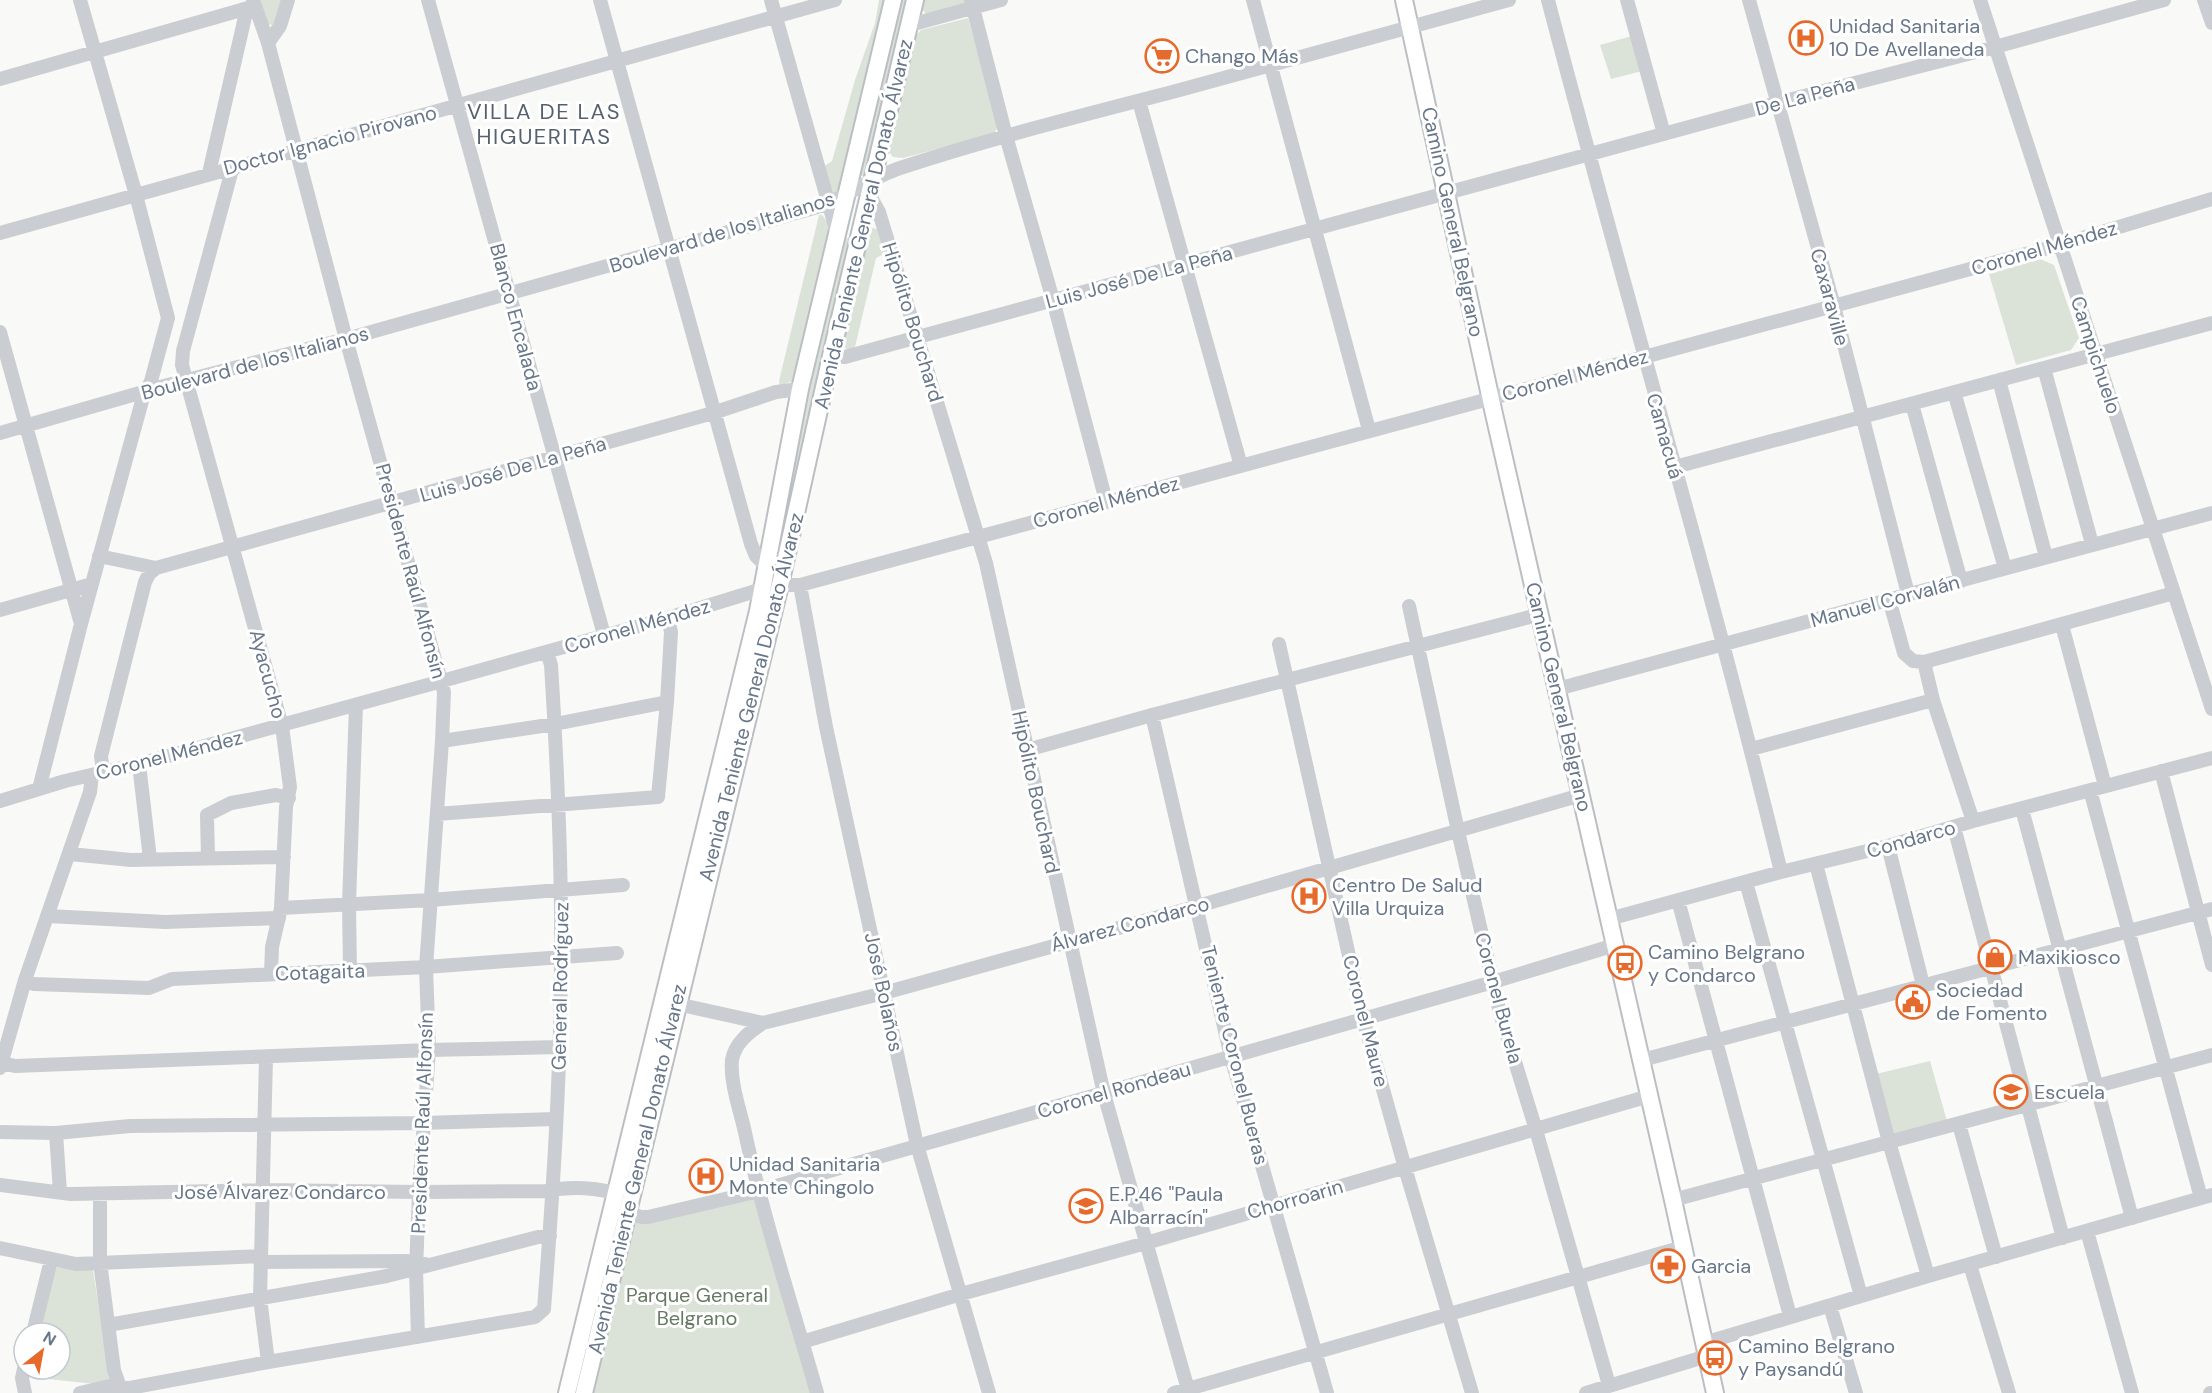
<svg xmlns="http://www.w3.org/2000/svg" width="2212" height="1393" font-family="'DM Sans',sans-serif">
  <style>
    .green { fill: #dbe2d8 }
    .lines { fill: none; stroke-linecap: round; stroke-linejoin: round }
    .major-casing { stroke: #bbbec3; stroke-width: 20 }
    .minor { stroke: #cacdd1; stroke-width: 14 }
    .major { stroke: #fff; stroke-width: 16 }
    .labels { text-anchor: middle; stroke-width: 6; stroke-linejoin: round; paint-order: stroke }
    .poi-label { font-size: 20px; fill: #687789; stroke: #fff; text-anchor: start }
    .street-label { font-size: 20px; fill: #687789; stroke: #fff }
    .park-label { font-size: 20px; fill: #667a63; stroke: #fff }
    .quarter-label { font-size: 22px; letter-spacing: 1.5px; fill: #56616e; stroke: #fff }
  </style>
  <rect width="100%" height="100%" fill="#f9faf8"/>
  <path class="green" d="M 260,0 L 283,0 L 276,21 L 272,25 L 267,24 Z
    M 879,0 L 887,0 L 842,186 L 835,194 L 831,193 L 823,167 L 832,161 L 855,80 L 875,23 Z
    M 899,0 L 909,0 L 867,177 L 859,175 Z
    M 924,0 L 965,0 L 964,3 L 926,14 L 922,9 Z
    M 968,18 L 998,126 L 994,134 L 903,158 L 893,157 L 889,152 L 889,146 L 916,35 L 921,30 Z
    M 1632,36 L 1642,71 L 1611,79 L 1600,45 Z
    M 819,215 L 822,215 L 831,227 L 795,380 L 780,386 L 779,381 Z
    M 871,228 L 878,229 L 886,253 L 876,258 L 855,347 L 848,350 L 840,344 L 868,231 Z
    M 847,238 L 850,240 L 777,570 L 774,568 L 808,391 L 844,239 Z
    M 2040,259 L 2054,265 L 2079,338 L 2071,350 L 2016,365 L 1989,274 Z
    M 1930,1061 L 1947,1121 L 1892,1135 L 1876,1074 Z
    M 757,1197 L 812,1393 L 587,1393 L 628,1224 Z
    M 53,1267 L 93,1270 L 110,1379 L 104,1385 L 29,1377 L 31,1369 L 60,1369 L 60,1333 L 39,1333 Z"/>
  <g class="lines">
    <g class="major-casing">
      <path id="major" d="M 1404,0 L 1494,414 L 1673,1200 L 1715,1393
        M 567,1393 L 758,611 L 800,389 L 893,0
        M 584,1393 L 780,585 L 831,356 L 915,0"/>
    </g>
    <path class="minor" d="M 253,0 L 268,43 L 346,339 L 444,692 L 442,741 L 426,967 L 429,1050 L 419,1192 L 416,1270 L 418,1337
      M 428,0 L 604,635
      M 600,0 L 751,544 L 756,556 L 767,567
      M 771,0 L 837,233
      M 971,0 L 1006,136 L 1053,300 L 1106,501
      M 1253,0 L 1369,430
      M 1548,0 C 1624,291 1710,579 1781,872
      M 1627,0 L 1664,134
      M 1749,0 L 1834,306 L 1908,594
      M 1980,0 L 2212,709
      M 2204,0 L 2212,23
      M 910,25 L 1001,0
      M 268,43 L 280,26 L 288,0
      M 0,79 L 255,6
      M 1139,101 L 1241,466
      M 233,166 L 183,351 L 182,365 L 282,726 L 290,787 L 286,807 L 281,908 L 272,947 L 271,974
      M 209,173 L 245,17 L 244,9
      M 870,196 L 879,212 L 986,563 L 1104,1094 L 1189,1393
      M 0,233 L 835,0
      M 0,332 L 81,624
      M 831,356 L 845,357 L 918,337 L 1777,103 L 1995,47 L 2164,0
      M 2044,368 L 2092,544
      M 1999,380 L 2046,557
      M 1954,392 L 2005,568
      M 1912,404 L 1961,581
      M 0,433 L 164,386 L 346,339 L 814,208 C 844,199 870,178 900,168 C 991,138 1084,115 1176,91 C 1287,61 1398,30 1509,0
      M 1675,467 L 2212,323
      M 99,556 L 156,568
      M 800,585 L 826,727 L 917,1145 L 989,1393
      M 1889,599 L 1904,653 L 1913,661 L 1924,662 L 1933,700 L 1973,821
      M 1409,606 L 1458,831 L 1500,1013 L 1536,1130 L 1609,1385
      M 0,610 L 92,584
      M 2062,625 L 2105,786
      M 1279,644 L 1363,1018 L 1405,1168 L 1472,1393
      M 1924,662 L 2174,593
      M 1557,689 L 2212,513
      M 1152,715 L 1231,1057 L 1327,1393
      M 442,741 L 555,724 L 667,702
      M 1751,749 L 1933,700
      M 1027,750 L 1152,715 L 1541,614
      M 139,764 L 150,859
      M 2161,771 L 2212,965
      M 103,772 L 101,756 L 145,582 L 149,574 L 156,568 L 713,413 L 776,392 L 800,389
      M 39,789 L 81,624 L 142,401 L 151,381 L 168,318 L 136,195 L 80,0
      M 2090,790 L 2201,1198
      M 0,801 L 65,781 L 139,764 L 442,681 L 668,618 L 762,589 L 780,585 L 800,585 L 2059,245 L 2212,199
      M 2022,809 L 2132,1218
      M 437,814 L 658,797 L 667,702 L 671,632 L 668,618
      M 1954,827 L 2063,1238
      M 1888,846 L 1923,985
      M 70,854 L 131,860 L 284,857
      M 208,858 L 207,815 L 231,803 L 276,795 L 289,798
      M 1816,864 L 1889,1142 L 1928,1276
      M 1746,882 L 1861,1296
      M 1678,900 L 1790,1316
      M 281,908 L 430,900 L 623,885
      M 48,916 L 165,922 L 279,918
      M 1609,919 L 1781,872 L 1888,846 L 1973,821 L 2212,758
      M 350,971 L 349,904 L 356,705
      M 25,980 L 34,984 L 149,988 L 172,979 L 426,967 L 617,953
      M 677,1004 L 763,1023 L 884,993 L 1198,906 L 1581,795
      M 763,1023 C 749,1032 735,1043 732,1060 C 730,1082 739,1107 744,1128 C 763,1217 792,1305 817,1393
      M 266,1057 L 260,1298 L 268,1362
      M 1642,1060 L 2212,909
      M 2,1063 L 15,1066 L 429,1050 L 559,1047
      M 0,1068 L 25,980 L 90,792 L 92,775
      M 1959,1124 L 1996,1257
      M 0,1132 L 56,1133 L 130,1126 L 423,1123 L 555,1119
      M 56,1133 L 60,1192
      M 0,1185 L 71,1194 L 264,1190 L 419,1192 L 546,1191 C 569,1186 601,1187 623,1196
      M 100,1194 L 100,1262 L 114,1370 L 122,1393
      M 1673,1200 L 2212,1055
      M 619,1209 L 641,1217 L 648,1217 L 759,1191 L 1493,982 L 1615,945
      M 2087,1231 L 2132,1393
      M 0,1248 L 76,1264 L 261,1256
      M 260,1262 L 406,1261 L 425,1264
      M 1970,1265 L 2009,1393
      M 1830,1306 L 1856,1393
      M 108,1325 L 387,1276 L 538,1237 L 550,1236
      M 33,1333 L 51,1260
      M 802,1342 L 961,1294 L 1146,1243 L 1649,1096
      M 1704,1343 L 1928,1276 L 2212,1195
      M 24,1369 L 22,1378 L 25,1393
      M 80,1393 L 110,1386 L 130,1388 L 268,1362 L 535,1317 L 544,1309 C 553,1191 561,1073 561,955 C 562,858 557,761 551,665 L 547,652
      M 1174,1393 L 1683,1247
      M 1586,1393 L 1707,1356
      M 2210,1393 L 2212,1393"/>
    <use href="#major" class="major"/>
  </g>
  <defs>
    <g id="hospital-ring" transform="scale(1.725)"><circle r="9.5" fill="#fff" stroke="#e66a2b" stroke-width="1.5"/><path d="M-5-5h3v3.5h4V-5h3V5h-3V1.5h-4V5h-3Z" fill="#e66a2b"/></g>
    <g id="supermarket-ring" transform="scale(1.725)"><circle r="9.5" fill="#fff" stroke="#e66a2b" stroke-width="1.5"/><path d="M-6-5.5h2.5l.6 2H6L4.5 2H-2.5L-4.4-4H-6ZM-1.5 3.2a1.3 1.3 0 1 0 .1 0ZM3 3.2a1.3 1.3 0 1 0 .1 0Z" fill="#e66a2b"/></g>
    <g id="shop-ring" transform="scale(1.725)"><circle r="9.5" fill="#fff" stroke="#e66a2b" stroke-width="1.5"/><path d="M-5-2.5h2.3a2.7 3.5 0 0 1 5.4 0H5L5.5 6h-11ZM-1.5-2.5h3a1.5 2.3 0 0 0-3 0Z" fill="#e66a2b"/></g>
    <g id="bus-ring" transform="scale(1.725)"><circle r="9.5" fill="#fff" stroke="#e66a2b" stroke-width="1.5"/><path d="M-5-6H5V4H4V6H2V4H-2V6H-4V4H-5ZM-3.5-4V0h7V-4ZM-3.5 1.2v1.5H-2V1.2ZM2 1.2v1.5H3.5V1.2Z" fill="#e66a2b"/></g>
    <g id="civic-ring" transform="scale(1.725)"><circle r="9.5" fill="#fff" stroke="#e66a2b" stroke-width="1.5"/><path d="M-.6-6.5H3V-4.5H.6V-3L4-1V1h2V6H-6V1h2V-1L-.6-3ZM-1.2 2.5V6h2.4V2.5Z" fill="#e66a2b"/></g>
    <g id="school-ring" transform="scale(1.725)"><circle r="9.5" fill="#fff" stroke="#e66a2b" stroke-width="1.5"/><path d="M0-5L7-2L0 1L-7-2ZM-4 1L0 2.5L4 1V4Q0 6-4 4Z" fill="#e66a2b"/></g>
    <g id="pharmacy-ring" transform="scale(1.725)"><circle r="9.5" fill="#fff" stroke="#e66a2b" stroke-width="1.5"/><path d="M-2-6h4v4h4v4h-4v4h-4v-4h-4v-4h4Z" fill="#e66a2b"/></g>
  </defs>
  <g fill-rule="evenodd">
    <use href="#hospital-ring" x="1806" y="38"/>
    <use href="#supermarket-ring" x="1162" y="56"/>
    <use href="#hospital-ring" x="1309" y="896"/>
    <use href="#shop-ring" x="1995" y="957"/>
    <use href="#bus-ring" x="1625" y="963"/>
    <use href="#civic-ring" x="1913" y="1002"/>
    <use href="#school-ring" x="2011" y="1092"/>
    <use href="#hospital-ring" x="706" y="1176"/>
    <use href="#school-ring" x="1086" y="1206"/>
    <use href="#pharmacy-ring" x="1668" y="1266"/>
    <use href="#bus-ring" x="1715" y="1358"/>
  </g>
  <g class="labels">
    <g class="poi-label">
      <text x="1829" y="33">Unidad Sanitaria<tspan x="1829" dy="23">10 De Avellaneda</tspan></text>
      <text x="1185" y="63">Chango Más</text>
      <text x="1332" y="892">Centro De Salud<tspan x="1332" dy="23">Villa Urquiza</tspan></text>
      <text x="1648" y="959">Camino Belgrano<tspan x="1648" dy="23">y Condarco</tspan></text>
      <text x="2018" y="964">Maxikiosco</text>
      <text x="1936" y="997">Sociedad<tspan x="1936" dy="23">de Fomento</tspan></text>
      <text x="2034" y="1099">Escuela</text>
      <text x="729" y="1171">Unidad Sanitaria<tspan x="729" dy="23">Monte Chingolo</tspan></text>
      <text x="1109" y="1201">E.P.46 "Paula<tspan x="1109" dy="23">Albarracín"</tspan></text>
      <text x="1691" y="1273">Garcia</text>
      <text x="1738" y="1353">Camino Belgrano<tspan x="1738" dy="23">y Paysandú</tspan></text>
    </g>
    <g class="street-label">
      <text transform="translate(1805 96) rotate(-15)" y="7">De La Peña</text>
      <text transform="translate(330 140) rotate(-15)" y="7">Doctor Ignacio Pirovano</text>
      <text transform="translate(1453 222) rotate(78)" y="7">Camino General Belgrano</text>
      <text transform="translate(863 224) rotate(-77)" y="7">Avenida Teniente General Donato Álvarez</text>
      <text transform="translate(722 232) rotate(-17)" y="7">Boulevard de los Italianos</text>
      <text transform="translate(2044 248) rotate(-16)" y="7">Coronel Méndez</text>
      <text transform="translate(1139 277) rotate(-15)" y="7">Luis José De La Peña</text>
      <text transform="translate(1830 297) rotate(75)" y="7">Caxaraville</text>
      <text transform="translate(516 317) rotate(75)" y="7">Blanco Encalada</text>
      <text transform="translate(913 322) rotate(73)" y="7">Hipólito Bouchard</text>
      <text transform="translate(2096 355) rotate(72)" y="7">Campichuelo</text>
      <text transform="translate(255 363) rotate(-15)" y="7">Boulevard de los Italianos</text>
      <text transform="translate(1575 375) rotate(-15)" y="7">Coronel Méndez</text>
      <text transform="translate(1665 436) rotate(74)" y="7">Camacuá</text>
      <text transform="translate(513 469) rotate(-16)" y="7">Luis José De La Peña</text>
      <text transform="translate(1106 502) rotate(-15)" y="7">Coronel Méndez</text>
      <text transform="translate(411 571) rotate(75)" y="7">Presidente Raúl Alfonsín</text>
      <text transform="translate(1885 601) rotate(-15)" y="7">Manuel Corvalán</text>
      <text transform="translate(637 626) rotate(-16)" y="7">Coronel Méndez</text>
      <text transform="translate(268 674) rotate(75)" y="7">Ayacucho</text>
      <text transform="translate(751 697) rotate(-76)" y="7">Avenida Teniente General Donato Álvarez</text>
      <text transform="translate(1559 697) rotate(77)" y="7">Camino General Belgrano</text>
      <text transform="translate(169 755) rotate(-14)" y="7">Coronel Méndez</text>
      <text transform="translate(1036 792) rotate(78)" y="7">Hipólito Bouchard</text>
      <text transform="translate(1911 839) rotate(-16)" y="7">Condarco</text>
      <text transform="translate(1130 924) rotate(-15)" y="7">Álvarez Condarco</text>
      <text transform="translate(320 972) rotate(-2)" y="7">Cotagaita</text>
      <text transform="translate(560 986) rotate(-89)" y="7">General Rodríguez</text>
      <text transform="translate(884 992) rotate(78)" y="7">José Bolaños</text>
      <text transform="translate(1499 998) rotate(75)" y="7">Coronel Burela</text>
      <text transform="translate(1366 1021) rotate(76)" y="7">Coronel Maure</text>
      <text transform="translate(1235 1055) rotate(76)" y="7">Teniente Coronel Bueras</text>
      <text transform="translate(1114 1090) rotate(-16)" y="7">Coronel Rondeau</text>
      <text transform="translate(422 1123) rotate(-88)" y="7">Presidente Raúl Alfonsín</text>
      <text transform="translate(637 1169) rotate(-77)" y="7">Avenida Teniente General Donato Álvarez</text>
      <text x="280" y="1199">José Álvarez Condarco</text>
      <text transform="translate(1295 1199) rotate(-16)" y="7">Chorroarin</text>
    </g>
    <g class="park-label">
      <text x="697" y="1302">Parque General<tspan x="697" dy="23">Belgrano</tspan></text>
    </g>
    <g class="quarter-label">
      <text x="544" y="119">VILLA DE LAS<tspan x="544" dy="25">HIGUERITAS</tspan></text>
    </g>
  </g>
  <g transform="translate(42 1351) rotate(31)"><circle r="28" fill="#ffffff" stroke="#c3c9d0" stroke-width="1.5"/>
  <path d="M0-4.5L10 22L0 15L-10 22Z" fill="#e66a2b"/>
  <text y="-9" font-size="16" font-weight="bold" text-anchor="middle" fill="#687789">N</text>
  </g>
</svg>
